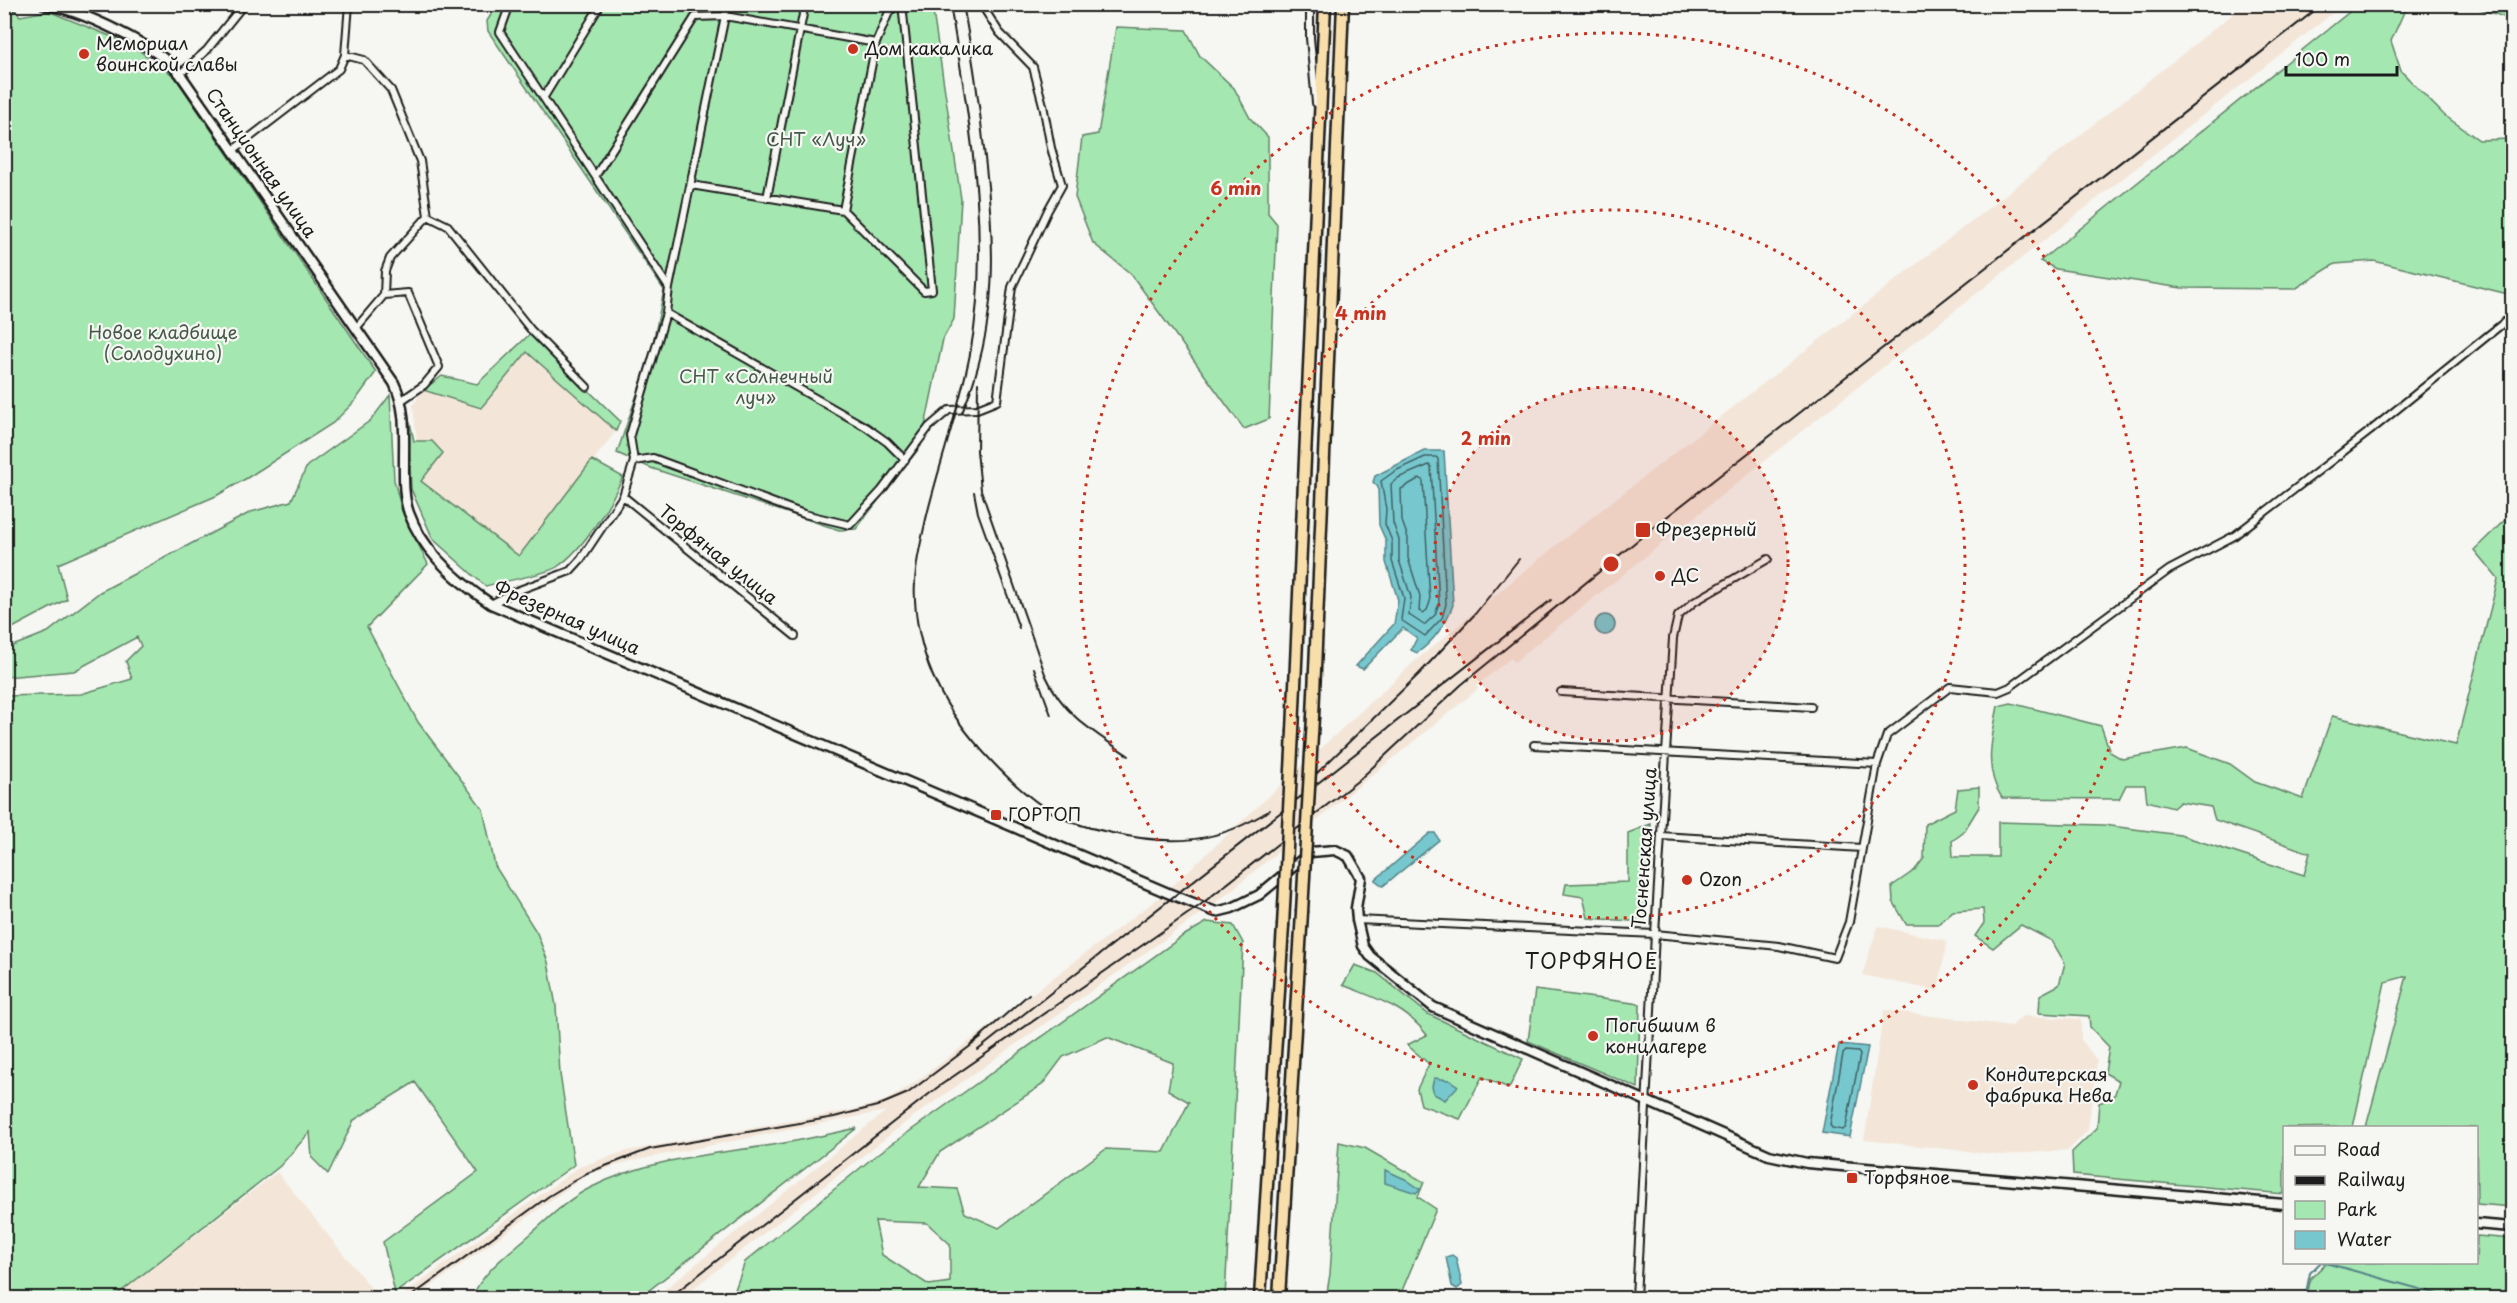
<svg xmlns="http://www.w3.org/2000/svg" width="2517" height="1303" font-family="'Playpen Sans',sans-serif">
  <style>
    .built { fill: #f3e6d8 }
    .green { fill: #a5e7b1; stroke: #608266; stroke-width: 1.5; fill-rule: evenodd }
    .water { fill: #77c8ce; stroke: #538387; stroke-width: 1.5 }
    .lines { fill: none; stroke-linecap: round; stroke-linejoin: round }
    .shore { stroke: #406163; stroke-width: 1.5 }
    .stream { stroke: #538387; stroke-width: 2 }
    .street-casing { stroke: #1c1c1c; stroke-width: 10 }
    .secondary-casing { stroke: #1c1c1c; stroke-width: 13 }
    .highway-casing { stroke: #1c1c1c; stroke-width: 15 }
    .street { stroke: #f6f6f2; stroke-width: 6 }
    .secondary { stroke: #f6f6f2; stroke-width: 8 }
    .highway { stroke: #f8deab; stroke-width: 10 }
    .rail { stroke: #1c1c1c; stroke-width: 2 }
    .highway-bridge-casing { stroke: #1c1c1c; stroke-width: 15; stroke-linecap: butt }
    .highway-bridge { stroke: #f8deab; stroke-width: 10 }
    .ring { fill: none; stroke: #c8321e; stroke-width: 3; stroke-dasharray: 3 6 }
    .poi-dot { fill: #c8321e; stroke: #f6f6f2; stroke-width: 2 }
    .labels { text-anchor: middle; stroke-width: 4.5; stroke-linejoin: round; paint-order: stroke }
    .poi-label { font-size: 18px; fill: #1c1c1c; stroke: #f6f6f2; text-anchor: start }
    .park-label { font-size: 18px; fill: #455949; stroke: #f6f6f2 }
    .street-label { font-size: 18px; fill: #1c1c1c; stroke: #f6f6f2 }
    .quarter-label { font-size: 21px; letter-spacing: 1.5px; fill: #1c1c1c; stroke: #f6f6f2 }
    .centre { fill: #c8321e; stroke: #f6f6f2; stroke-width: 3 }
    .ring-label { font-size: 18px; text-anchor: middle; font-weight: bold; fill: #c8321e; stroke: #f6f6f2; stroke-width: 4.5; stroke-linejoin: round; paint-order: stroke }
  </style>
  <rect width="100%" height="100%" fill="#f6f6f2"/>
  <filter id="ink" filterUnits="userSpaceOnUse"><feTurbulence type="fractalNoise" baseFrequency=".0167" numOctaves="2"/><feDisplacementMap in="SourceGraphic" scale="12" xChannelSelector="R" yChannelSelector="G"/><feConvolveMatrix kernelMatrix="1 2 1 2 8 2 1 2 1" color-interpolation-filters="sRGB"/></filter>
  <g filter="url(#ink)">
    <path class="built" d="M 2244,5 L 2343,5 L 1788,442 L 1514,662 L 1511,658 L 1476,686 L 1478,689 L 1213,905 L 910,1119 L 681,1298 L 654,1298 L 886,1111 L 631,1161 L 586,1175 L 415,1298 L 398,1298 L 579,1167 L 626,1151 L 857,1109 L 887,1100 L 917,1081 L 1161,896 L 1414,662 L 1559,543 L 2005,195 Z
      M 527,352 L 616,431 L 520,556 L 421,481 L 413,405 L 423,390 L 481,408 Z
      M 1878,926 L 1947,941 L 1938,991 L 1862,975 Z
      M 1884,1010 L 2012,1026 L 2022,1016 L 2081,1019 L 2081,1039 L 2097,1061 L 2088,1130 L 2069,1150 L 2003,1155 L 1864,1140 Z
      M 277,1172 L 379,1298 L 114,1298 Z"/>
    <path class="green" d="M 498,4 L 932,5 L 961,199 L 954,319 L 943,339 L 921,446 L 856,529 L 839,530 L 651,468 L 617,453 L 651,353 L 664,290 L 488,31 L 487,21 Z
      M 2358,5 L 2418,5 L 2404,12 L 2391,41 L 2401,71 L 2444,115 L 2479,140 L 2512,139 L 2512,295 L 2374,261 L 2335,264 L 2295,289 L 2182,288 L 2056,269 L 2040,261 Z
      M 2469,5 L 2512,5 L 2512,18 L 2507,18 Z
      M 15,10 L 20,16 L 48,11 L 130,44 L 175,77 L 376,372 L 355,401 L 333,423 L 247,478 L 216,496 L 58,564 L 67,599 L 5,632 L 4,14 Z
      M 1116,27 L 1186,30 L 1200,56 L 1234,88 L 1250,118 L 1268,137 L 1268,213 L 1277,224 L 1269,419 L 1244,429 L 1131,274 L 1093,243 L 1075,197 L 1082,137 L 1098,134 Z
      M 530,334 L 620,421 L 616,431 L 527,352 L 481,408 L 423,390 L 442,376 L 477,384 Z
      M 390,395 L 394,480 L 402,511 L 428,564 L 367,627 L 418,722 L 483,809 L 495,866 L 537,933 L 548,962 L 556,1006 L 560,1074 L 574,1165 L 395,1293 L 383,1242 L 478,1172 L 415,1082 L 354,1120 L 328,1174 L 312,1158 L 310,1132 L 280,1166 L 113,1298 L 5,1298 L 5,696 L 81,694 L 132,679 L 126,661 L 141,646 L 137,637 L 74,671 L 5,677 L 5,649 L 48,632 L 100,592 L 251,512 L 291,501 L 307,466 L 371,420 Z
      M 408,423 L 410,423 L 414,441 L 432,441 L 443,453 L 421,481 L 519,556 L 592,460 L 623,477 C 610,505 584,549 557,567 C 547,574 500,582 485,586 L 433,539 L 411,489 Z
      M 2512,513 L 2512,1207 L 2477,1204 L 2476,1128 L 2366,1127 L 2407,976 L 2385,982 L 2353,1127 L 2284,1128 L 2284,1194 L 2073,1175 L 2072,1152 L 2097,1128 L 2099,1103 L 2114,1097 L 2119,1081 L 2105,1073 L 2109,1047 L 2090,1027 L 2089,1016 L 2039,1013 L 2040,995 L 2059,985 L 2065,963 L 2052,941 L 2021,925 L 1993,948 L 1975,936 L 1984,923 L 1983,909 L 1953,911 L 1938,924 L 1906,924 L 1893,901 L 1892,886 L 1915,870 L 1924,858 L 1925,824 L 1955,809 L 1958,789 L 1979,787 L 1979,807 L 1963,833 L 1952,841 L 1953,857 L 1998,857 L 1998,822 L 2103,825 L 2180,835 L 2304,875 L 2310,853 L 2215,820 L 2211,807 L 2180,802 L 2173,808 L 2147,801 L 2145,785 L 2126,785 L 2119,799 L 2002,798 C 1983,768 1992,738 1998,706 L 2011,703 L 2101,726 L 2110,752 L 2122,759 L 2187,748 L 2230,764 L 2255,782 L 2303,799 L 2332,716 L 2456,745 L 2498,579 L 2474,550 Z
      M 1651,824 L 1645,922 L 1588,918 L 1583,897 L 1564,894 L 1566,884 L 1628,882 L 1628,833 Z
      M 1207,922 L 1233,925 L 1243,943 L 1225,1298 L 732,1298 L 745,1262 L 875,1156 L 1183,936 ZM 1107,1037 L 1173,1063 L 1168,1090 L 1189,1102 L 1164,1152 L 1106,1149 L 999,1228 L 965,1213 L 957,1189 L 919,1187 L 940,1152 L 1042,1085 L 1063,1057 ZM 875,1221 L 927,1223 L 950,1244 L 950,1282 L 929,1285 L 882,1255 Z
      M 1355,965 L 1377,973 L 1428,1014 L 1523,1059 L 1509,1088 L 1482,1077 L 1460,1119 L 1421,1105 L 1417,1089 L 1429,1064 L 1407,1045 L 1427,1035 C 1406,1007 1375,998 1343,985 Z
      M 1535,990 L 1640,1004 L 1638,1088 L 1528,1041 Z
      M 857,1128 L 639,1298 L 472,1298 C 480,1275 507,1254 526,1238 C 546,1221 567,1199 590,1188 C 653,1156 723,1154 790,1142 C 812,1138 835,1133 857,1128 Z
      M 1339,1142 L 1365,1148 L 1424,1182 L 1418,1197 L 1436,1209 L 1399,1298 L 1326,1298 L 1330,1274 Z
      M 2477,1236 L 2512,1239 L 2512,1298 L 2306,1298 L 2311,1278 L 2326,1263 L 2476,1262 Z"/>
    <path class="water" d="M 1424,451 L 1444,451 L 1453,605 C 1446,624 1433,642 1417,653 L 1411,650 L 1417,638 L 1403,628 L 1363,669 L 1356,666 L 1394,624 L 1398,600 L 1386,562 L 1386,541 L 1379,525 L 1378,487 L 1373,482 L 1375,476 Z
      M1595 625a10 10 0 1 1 20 0a10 10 0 1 1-20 0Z
      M 1430,833 L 1435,833 L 1439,840 L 1383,886 L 1375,880 Z
      M 1839,1044 L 1868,1047 L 1850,1137 L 1822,1133 Z
      M 1434,1078 L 1449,1080 L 1458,1086 L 1445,1100 L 1434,1094 L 1432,1087 Z
      M 1385,1170 L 1405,1179 L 1420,1189 L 1416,1193 L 1385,1183 Z
      M 1452,1255 L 1456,1258 L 1462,1285 L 1457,1289 L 1452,1286 L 1446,1257 Z"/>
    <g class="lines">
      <path class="shore" d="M 1425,457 L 1436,457 L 1438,459 L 1446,604 L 1442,618 L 1425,636 L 1401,620 L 1404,598 L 1392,561 L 1392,541 L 1385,524 L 1386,509 L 1381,481 L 1395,471 Z
        M 1429,465 L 1431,467 L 1439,603 L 1435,615 L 1424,625 L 1409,615 L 1411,597 L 1399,560 L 1399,540 L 1393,523 L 1391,484 L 1398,478 Z
        M 1420,478 L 1423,481 L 1430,602 L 1427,610 L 1423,613 L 1419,611 L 1420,596 L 1408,558 L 1408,538 L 1402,521 L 1401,489 Z
        M 1846,1051 L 1858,1052 L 1860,1055 L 1846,1127 L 1843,1130 L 1832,1128 L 1830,1125 L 1843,1054 Z"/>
      <path class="stream" d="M 2322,1262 L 2452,1298
        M 2305,1298 L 2310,1273 L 2321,1262"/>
      <g class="street-casing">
        <path id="street" d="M 510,4 L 500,32 L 669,288
          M 1310,4 L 1310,38 L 1316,103
          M 876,43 L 725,16 L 669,288 L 666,313 L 630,435 L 634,461 L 653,458 L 804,514 L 850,525 L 882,490 L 929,427 L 949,410 L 977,409 L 997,401 L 1012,287 L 1048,210 L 1062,185 L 1051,148 L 1043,105 L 1033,67 L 999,32 L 981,4
          M 345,55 L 364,60 L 391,90 L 420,161 L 428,216 L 448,226 L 531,330 L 587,387
          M 180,74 L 207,50 L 244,4
          M 544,97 L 601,4
          M 232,151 L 339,69 L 345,55 L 349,4
          M 596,175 L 695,17 L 725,16 L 727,4
          M 691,185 L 843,210 L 876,43 L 889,12 L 898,4
          M 767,198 L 805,4
          M 843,210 L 924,291 L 932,290 L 902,4
          M 384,295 L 408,293 L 439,367 L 424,385 L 402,400
          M 666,313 L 866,427 L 887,442 L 905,460
          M 357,327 L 384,295 L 385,271 L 390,258 L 428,216
          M 623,496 L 795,636
          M 491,604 L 514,592 L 570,571 L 581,559 L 623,496 L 634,461
          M 1561,692 L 1811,707
          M 1534,745 L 1877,764
          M 1661,836 L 1862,848
          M 1357,920 L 1655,934 L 1779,946 L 1835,958 L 1849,922 L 1877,764 L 1887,735 L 1950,687 L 1998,692 L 2010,687 L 2169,570 L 2234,536 L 2370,431 L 2512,316
          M 1636,1298 L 1655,934 L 1673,638 L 1678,616 L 1694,602 L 1768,559"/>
      </g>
      <g class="secondary-casing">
        <path id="secondary" d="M 44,4 C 80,10 157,45 180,74 L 394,383 C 406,408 404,431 404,459 C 404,476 403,497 409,513 C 423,552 458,582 491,604 L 1168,893 L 1216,912 L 1232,908 L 1259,895 L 1311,852 L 1335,850 L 1348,856 L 1361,878 L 1356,908 L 1357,920 L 1363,946 L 1370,956 L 1433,1007 L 1769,1155 L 1807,1163 L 2284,1204
          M 4,6 L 12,4
          M 2476,1224 L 2512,1227"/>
      </g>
      <g class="highway-casing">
        <path id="highway" d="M 1313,717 L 1343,4
          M 1293,731 L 1325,4
          M 1260,1298 L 1283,926
          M 1279,1298 L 1302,912"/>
      </g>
      <use href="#street" class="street"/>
      <use href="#secondary" class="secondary"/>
      <use href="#highway" class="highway"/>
      <path class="rail" d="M 950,4 C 969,120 992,238 970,354 C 959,410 939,464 926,519 C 920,546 913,573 915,600 C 916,627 925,661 937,685 C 958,731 1016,793 1060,817 C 1075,825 1095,829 1112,833 C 1172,846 1217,844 1270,810
        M 978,383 L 977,451 L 981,490 L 1045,674 C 1064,716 1092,731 1129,756
        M 962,413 C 1000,322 995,244 984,149 C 979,100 972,52 963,4
        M 974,492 L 978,513 L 1019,628
        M 1034,668 L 1051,715
        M 1314,776 L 1419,674 L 1475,614 L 1519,559
        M 973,1043 L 1029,994
        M 978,1050 L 1551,600
        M 409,1298 L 549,1196 L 587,1173 L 650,1149 L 834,1117 L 877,1106 L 908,1093 L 981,1038
        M 669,1298 L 938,1087 L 1199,906 L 1360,779 L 1461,685 L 1655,526 L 2323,4"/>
      <g class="highway-bridge-casing">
        <path id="highway-bridge" d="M 1302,912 L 1313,717
          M 1283,926 L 1293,731"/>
      </g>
      <use href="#highway-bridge" class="highway-bridge"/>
    </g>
  </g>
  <circle cx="1611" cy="564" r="177" fill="#c8321e" fill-opacity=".12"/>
  <g class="ring">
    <circle cx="1611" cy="564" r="177"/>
    <circle cx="1611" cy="564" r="354"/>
    <circle cx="1611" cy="564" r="531"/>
  </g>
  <g class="poi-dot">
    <circle cx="853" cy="49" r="6"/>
    <circle cx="84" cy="54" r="6"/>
    <rect x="1635" y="522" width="16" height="16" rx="3"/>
    <circle cx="1660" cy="576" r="6"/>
    <rect x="990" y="809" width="12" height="12" rx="3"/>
    <circle cx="1687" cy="880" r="6"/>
    <circle cx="1593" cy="1036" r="6"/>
    <circle cx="1973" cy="1085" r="6"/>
    <rect x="1846" y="1172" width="12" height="12" rx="3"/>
  </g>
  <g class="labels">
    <g class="poi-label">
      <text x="96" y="50">Мемориал<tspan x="96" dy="21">воинской славы</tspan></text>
      <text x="865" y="55">Дом какалика</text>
      <text x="1656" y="536">Фрезерный</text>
      <text x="1672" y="582">ДС</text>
      <text x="1008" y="821">ГОРТОП</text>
      <text x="1699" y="886">Ozon</text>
      <text x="1605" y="1032">Погибшим в<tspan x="1605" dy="21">концлагере</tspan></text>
      <text x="1985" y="1081">Кондитерская<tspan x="1985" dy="21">фабрика Нева</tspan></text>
      <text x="1864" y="1184">Торфяное</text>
    </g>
    <g class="park-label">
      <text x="816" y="146">СНТ «Луч»</text>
      <text x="163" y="339">Новое кладбище<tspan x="163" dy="21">(Солодухино)</tspan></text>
      <text x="756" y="383">СНТ «Солнечный<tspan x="756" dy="21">луч»</tspan></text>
    </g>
    <g class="street-label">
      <text transform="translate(261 163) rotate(55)" y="6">Станционная улица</text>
      <text transform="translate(718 555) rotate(39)" y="6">Торфяная улица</text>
      <text transform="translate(567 618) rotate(24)" y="6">Фрезерная улица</text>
      <text transform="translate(1645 848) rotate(-86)" y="6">Тосненская улица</text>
    </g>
    <g class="quarter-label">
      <text x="1592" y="969">ТОРФЯНОЕ</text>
    </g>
  </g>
  <circle cx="1611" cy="564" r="9" class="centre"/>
  <g class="ring-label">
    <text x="1236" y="195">6 min</text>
    <text x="1361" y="320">4 min</text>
    <text x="1486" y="445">2 min</text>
  </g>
  <rect width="2517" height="1303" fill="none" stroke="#f6f6f2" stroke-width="24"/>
  <rect x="12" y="12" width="2493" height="1279" fill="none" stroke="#1c1c1c" stroke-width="2" filter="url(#ink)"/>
  <rect x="2283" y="1126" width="195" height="138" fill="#f6f6f2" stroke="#9f9f9c" stroke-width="1.5"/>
  <rect x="2295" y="1146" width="30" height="9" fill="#f6f6f2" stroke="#9f9f9c" stroke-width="1.5"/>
  <text x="2337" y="1156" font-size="18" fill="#1c1c1c">Road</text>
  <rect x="2295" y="1176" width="30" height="9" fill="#1c1c1c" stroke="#9f9f9c" stroke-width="1.5"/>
  <text x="2337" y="1186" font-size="18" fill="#1c1c1c">Railway</text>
  <rect x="2295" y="1201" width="30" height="18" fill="#a5e7b1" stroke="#9f9f9c" stroke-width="1.5"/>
  <text x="2337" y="1216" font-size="18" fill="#1c1c1c">Park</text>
  <rect x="2295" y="1231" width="30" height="18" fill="#77c8ce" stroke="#9f9f9c" stroke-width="1.5"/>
  <text x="2337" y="1246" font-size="18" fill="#1c1c1c">Water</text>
  <path d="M2286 66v9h111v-9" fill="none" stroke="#1c1c1c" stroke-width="3"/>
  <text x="2295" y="66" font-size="18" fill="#1c1c1c" stroke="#f6f6f2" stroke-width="4.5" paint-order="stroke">100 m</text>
</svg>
